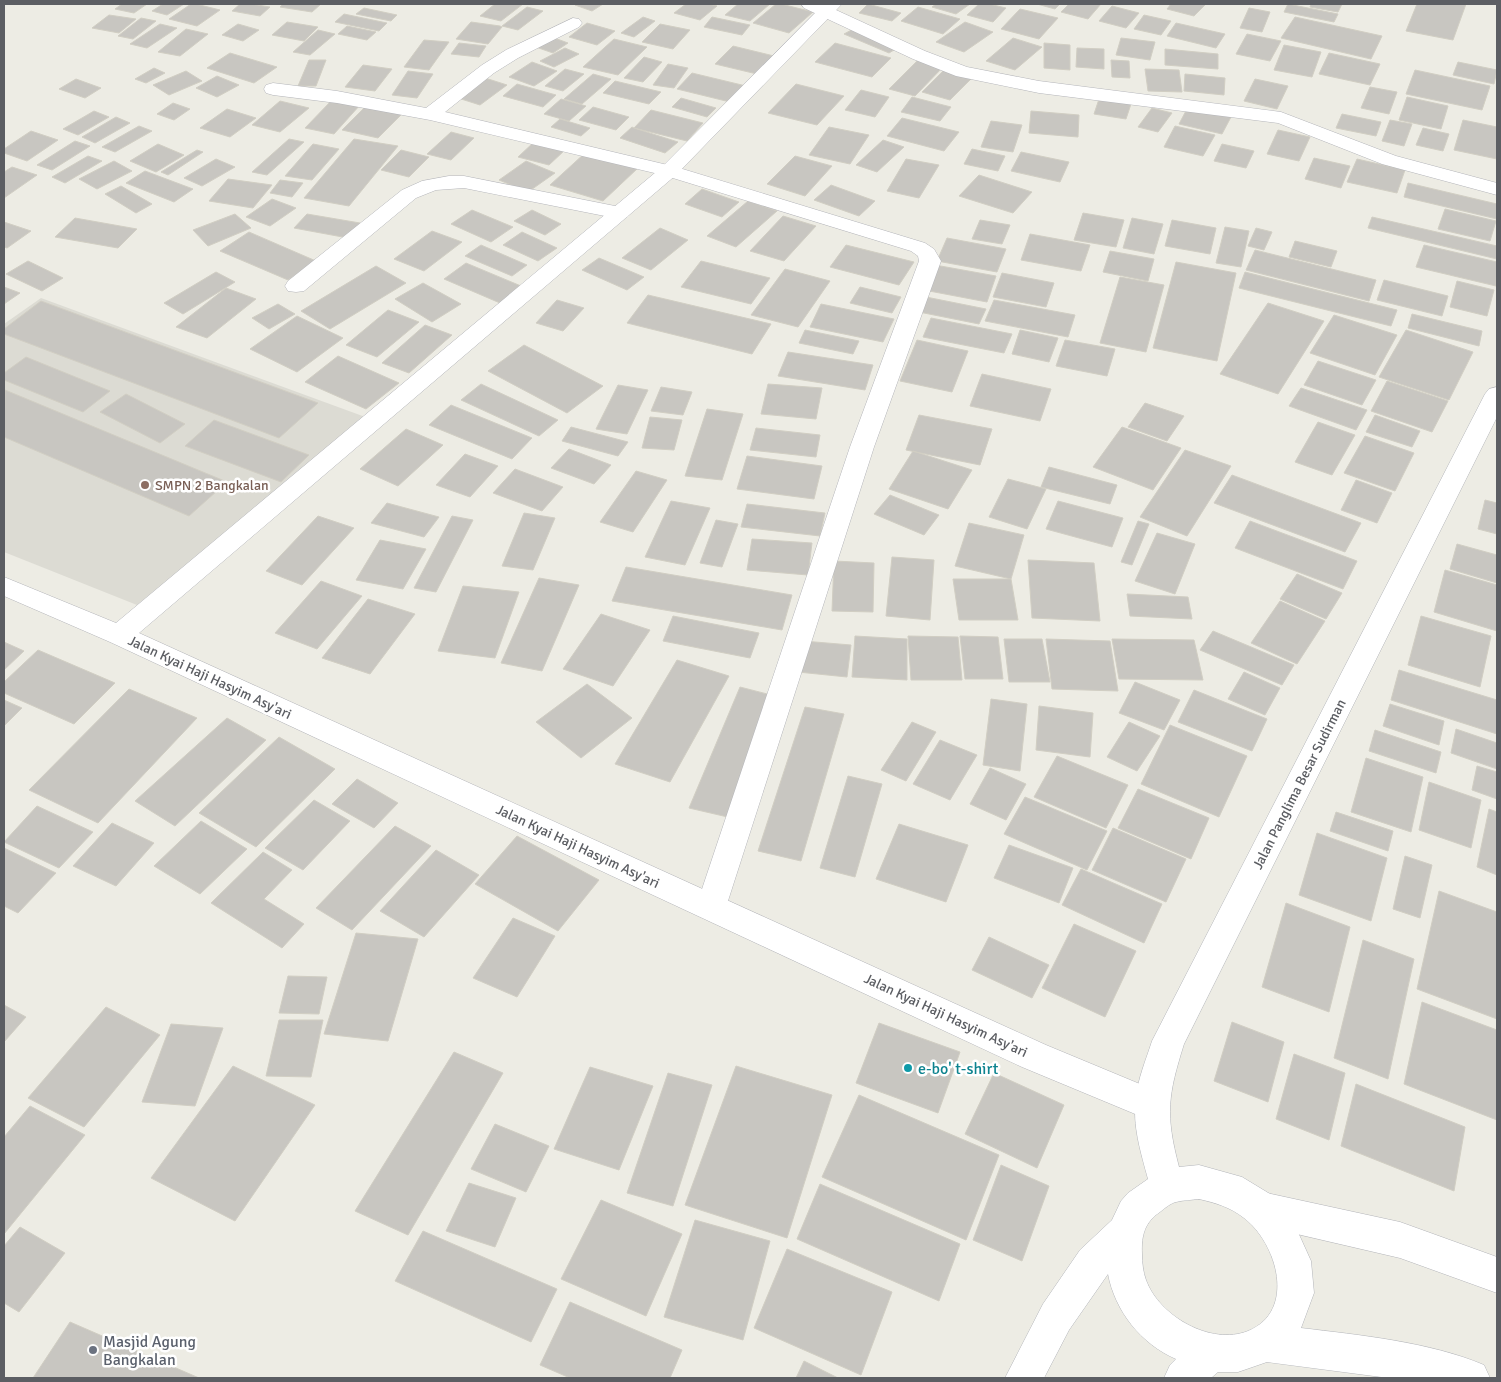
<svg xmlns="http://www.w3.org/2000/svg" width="1501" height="1382" font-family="Signika,sans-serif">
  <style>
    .education { fill: #dcdbd3 }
    .building { fill: #c8c6c1; stroke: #d1cec3 }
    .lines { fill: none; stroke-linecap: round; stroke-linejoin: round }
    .minor-casing { stroke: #b4b5ba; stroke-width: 1 }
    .tertiary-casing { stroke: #b4b5ba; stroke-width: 1 }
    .secondary-casing { stroke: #b3b5ba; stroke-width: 1 }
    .minor { fill: #fff; fill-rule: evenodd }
    .tertiary { fill: #fff; fill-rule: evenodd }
    .secondary { fill: #fff; fill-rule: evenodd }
    .education-dot { fill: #8d6e63; stroke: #fff; stroke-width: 2 }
    .culture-dot { fill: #0f9aa8; stroke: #fff; stroke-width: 2 }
    .worship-dot { fill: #6b7280; stroke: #fff; stroke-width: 2 }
    .labels { text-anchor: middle; stroke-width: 5; stroke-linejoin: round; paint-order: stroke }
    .education-label { font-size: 14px; fill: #785e54; stroke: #fff; text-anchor: start }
    .street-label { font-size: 14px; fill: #5c5e63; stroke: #fff }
    .near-culture-label { font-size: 16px; fill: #0d838f; stroke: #fff; text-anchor: start }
    .near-worship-label { font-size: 16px; fill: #5b616d; stroke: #fff; text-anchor: start }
  </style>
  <rect width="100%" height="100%" fill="#edece4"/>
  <path class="education" d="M 41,298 L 368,418 L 137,605 L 4,552 L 4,324 Z"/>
  <path class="building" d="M 122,4 L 147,4 L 134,13 L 115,9 Z
    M 163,4 L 184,4 L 167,15 L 152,11 Z
    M 191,4 L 196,4 L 220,10 L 197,26 L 169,19 Z
    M 240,4 L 251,4 L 270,7 L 260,16 L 232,11 Z
    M 283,4 L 321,4 L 312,12 L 280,7 Z
    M 495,4 L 523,4 L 501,21 L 480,16 Z
    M 578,4 L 603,4 L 592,11 L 575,5 Z
    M 686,4 L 708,4 L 717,6 L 700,20 L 674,13 Z
    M 738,4 L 770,4 L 750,21 L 725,15 Z
    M 776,4 L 781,4 L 813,12 L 789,33 L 753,23 Z
    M 868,4 L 901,13 L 892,21 L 859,13 Z
    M 936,4 L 970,4 L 956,14 L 932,7 Z
    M 979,4 L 989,4 L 1006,8 L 993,22 L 967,15 Z
    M 1037,4 L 1060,4 L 1055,9 Z
    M 1069,4 L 1101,4 L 1088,19 L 1061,12 Z
    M 1171,4 L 1206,4 L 1194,16 L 1167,9 Z
    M 1288,4 L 1338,14 L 1334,22 L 1284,12 Z
    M 1311,4 L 1342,4 L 1338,12 L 1310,7 Z
    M 1417,4 L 1466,4 L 1453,40 L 1406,31 Z
    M 1112,6 L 1139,13 L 1126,28 L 1099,21 Z
    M 527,7 L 543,11 L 518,30 L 502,26 Z
    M 918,7 L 960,19 L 943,34 L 901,21 Z
    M 364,8 L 397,15 L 391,21 L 356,14 Z
    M 1249,8 L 1270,12 L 1262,32 L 1240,28 Z
    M 1020,9 L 1058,18 L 1039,39 L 1001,29 Z
    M 344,14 L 387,23 L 379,31 L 335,22 Z
    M 109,15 L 136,19 L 119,33 L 92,28 Z
    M 1144,15 L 1171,21 L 1161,35 L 1134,29 Z
    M 643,17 L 655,21 L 634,37 L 621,33 Z
    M 712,17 L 750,25 L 742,35 L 704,27 Z
    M 1295,17 L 1382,36 L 1371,59 L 1281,38 Z
    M 141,18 L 156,21 L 133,39 L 118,36 Z
    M 287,22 L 318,27 L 304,41 L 272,35 Z
    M 471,22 L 500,26 L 502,27 L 488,44 L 456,39 Z
    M 965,22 L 993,32 L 964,52 L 936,42 Z
    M 587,23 L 615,31 L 597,45 L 569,37 Z
    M 1176,23 L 1225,34 L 1216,48 L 1167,36 Z
    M 160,24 L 177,28 L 147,48 L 130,44 Z
    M 238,24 L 259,30 L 243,41 L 222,35 Z
    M 660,24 L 690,30 L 673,49 L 642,42 Z
    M 347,26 L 376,32 L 367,40 L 338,34 Z
    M 855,28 L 899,47 L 889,53 L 844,34 Z
    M 186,29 L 208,34 L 180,56 L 158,52 Z
    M 318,30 L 335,34 L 310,55 L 293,52 Z
    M 1247,34 L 1281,41 L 1270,61 L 1236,54 Z
    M 549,36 L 568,43 L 553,53 L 533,46 Z
    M 1013,38 L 1042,47 L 1015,70 L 986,61 Z
    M 1121,38 L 1155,42 L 1150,60 L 1116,55 Z
    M 614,39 L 647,47 L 618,75 L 583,67 Z
    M 424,40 L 449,42 L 429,70 L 404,67 Z
    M 459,43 L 486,46 L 479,57 L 451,54 Z
    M 835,43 L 891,58 L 872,77 L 815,62 Z
    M 1044,43 L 1070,45 L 1070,70 L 1044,68 Z
    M 1284,45 L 1321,52 L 1312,77 L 1274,70 Z
    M 733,46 L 774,56 L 757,74 L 715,64 Z
    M 565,48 L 579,54 L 554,67 L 540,61 Z
    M 1077,48 L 1104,49 L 1104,69 L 1076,67 Z
    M 1165,49 L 1218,54 L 1218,69 L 1165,65 Z
    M 230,53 L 277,67 L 254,83 L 207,68 Z
    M 1329,53 L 1380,64 L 1370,85 L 1319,74 Z
    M 644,57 L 662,62 L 643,82 L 624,78 Z
    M 919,59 L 944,66 L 915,96 L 889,89 Z
    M 309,60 L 326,60 L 316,86 L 298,86 Z
    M 1111,60 L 1129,61 L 1130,78 L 1112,77 Z
    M 532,62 L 557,71 L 534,86 L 509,77 Z
    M 1458,62 L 1497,70 L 1494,84 L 1453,75 Z
    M 668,64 L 688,68 L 674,88 L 653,85 Z
    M 363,65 L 392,69 L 375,91 L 345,87 Z
    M 154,68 L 165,73 L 146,83 L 135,79 Z
    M 946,68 L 974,76 L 950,100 L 922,92 Z
    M 565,69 L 584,74 L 563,91 L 545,86 Z
    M 1145,69 L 1179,70 L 1182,92 L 1148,91 Z
    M 1415,70 L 1490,86 L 1482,110 L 1406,94 Z
    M 186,71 L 202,81 L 169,95 L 153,85 Z
    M 408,71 L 433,74 L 417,98 L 392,95 Z
    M 692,73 L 746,86 L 730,102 L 677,89 Z
    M 593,74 L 611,79 L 582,104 L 564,99 Z
    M 1185,74 L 1225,78 L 1224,95 L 1184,91 Z
    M 217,76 L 239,85 L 217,97 L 196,88 Z
    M 482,77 L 507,85 L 480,105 L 455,97 Z
    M 76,79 L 101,88 L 85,98 L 59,89 Z
    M 1255,79 L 1288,86 L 1277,109 L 1244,101 Z
    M 615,81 L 661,92 L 649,104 L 603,93 Z
    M 517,84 L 556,95 L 543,107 L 503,96 Z
    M 796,84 L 844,96 L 817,125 L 768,113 Z
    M 1370,87 L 1397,92 L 1389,114 L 1361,108 Z
    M 861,90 L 889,97 L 875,117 L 845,110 Z
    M 1100,96 L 1132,101 L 1126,119 L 1094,114 Z
    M 912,97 L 951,107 L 940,121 L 901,112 Z
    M 1407,97 L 1448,106 L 1441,129 L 1399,120 Z
    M 681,98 L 716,108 L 707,117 L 672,107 Z
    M 561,99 L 586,106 L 569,121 L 544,114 Z
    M 332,100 L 360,105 L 334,134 L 305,128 Z
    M 280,101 L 309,108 L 280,132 L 252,125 Z
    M 173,103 L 190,109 L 174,120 L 157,114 Z
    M 366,106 L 402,114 L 378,138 L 342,130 Z
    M 593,107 L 629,117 L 616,130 L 579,120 Z
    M 1188,107 L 1231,117 L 1222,134 L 1179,124 Z
    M 1152,108 L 1172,113 L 1158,132 L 1138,127 Z
    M 227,109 L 256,118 L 230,137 L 200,128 Z
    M 651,110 L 703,123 L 687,141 L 634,128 Z
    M 94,111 L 109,117 L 78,135 L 63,129 Z
    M 1031,111 L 1079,115 L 1078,137 L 1029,133 Z
    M 1342,114 L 1381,122 L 1376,136 L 1336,128 Z
    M 116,117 L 130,123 L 95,143 L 82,137 Z
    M 902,118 L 959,132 L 944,151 L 887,136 Z
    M 560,119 L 590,128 L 581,136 L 551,127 Z
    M 1390,120 L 1412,124 L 1404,146 L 1382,141 Z
    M 1463,120 L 1497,127 L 1497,159 L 1454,150 Z
    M 991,121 L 1022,125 L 1013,152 L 981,147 Z
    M 139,126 L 152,131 L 115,152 L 102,147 Z
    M 1175,126 L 1215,135 L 1203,156 L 1164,147 Z
    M 632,127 L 634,128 L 678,142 L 665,153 L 620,138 Z
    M 829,127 L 869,135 L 850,164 L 809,155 Z
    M 1423,128 L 1449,134 L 1443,151 L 1416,145 Z
    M 1278,130 L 1310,137 L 1299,161 L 1267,154 Z
    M 31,131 L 58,140 L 27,161 L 4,153 L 4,149 Z
    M 451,132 L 474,138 L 451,160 L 427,154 Z
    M 289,139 L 304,142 L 267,175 L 252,172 Z
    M 354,139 L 398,146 L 349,206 L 304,198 Z
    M 883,140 L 904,147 L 877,172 L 856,165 Z
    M 75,141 L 90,146 L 52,170 L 37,165 Z
    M 534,142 L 565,150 L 549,165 L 518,157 Z
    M 158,144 L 184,155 L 156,172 L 130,161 Z
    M 313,144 L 339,149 L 312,180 L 285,176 Z
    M 1222,144 L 1254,151 L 1246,168 L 1214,161 Z
    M 972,149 L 1005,156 L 998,171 L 964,164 Z
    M 197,150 L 203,152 L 168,175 L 161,172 Z
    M 401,150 L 429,157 L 409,177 L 381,170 Z
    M 1021,152 L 1069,162 L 1060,182 L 1011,171 Z
    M 585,153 L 638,168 L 603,201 L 550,185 Z
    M 88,156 L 102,161 L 65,183 L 52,177 Z
    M 795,156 L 832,166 L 805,196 L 767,184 Z
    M 1314,158 L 1350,166 L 1341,188 L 1305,179 Z
    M 216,159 L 235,167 L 202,186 L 184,178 Z
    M 906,159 L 939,165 L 919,198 L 887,191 Z
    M 1357,159 L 1405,170 L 1397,193 L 1347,182 Z
    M 114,161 L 132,171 L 97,189 L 79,179 Z
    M 526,161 L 555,173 L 528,192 L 499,180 Z
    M 12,167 L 37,175 L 4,198 L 4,172 Z
    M 145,171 L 193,189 L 174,202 L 126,183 Z
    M 979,175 L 1032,192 L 1013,213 L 959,196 Z
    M 228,179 L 272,185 L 253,208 L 209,201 Z
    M 280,180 L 303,183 L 292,197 L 270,193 Z
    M 1408,183 L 1497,204 L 1497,219 L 1404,197 Z
    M 831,185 L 875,201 L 859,216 L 814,200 Z
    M 121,186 L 152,204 L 136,213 L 105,194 Z
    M 702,189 L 739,202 L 722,217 L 685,204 Z
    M 272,199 L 296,208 L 270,226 L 246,217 Z
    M 748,201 L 777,211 L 736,247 L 707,236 Z
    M 1445,209 L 1496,221 L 1490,241 L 1438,229 Z
    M 472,210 L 513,227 L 491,242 L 451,224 Z
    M 532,210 L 561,224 L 545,235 L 514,221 Z
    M 1083,213 L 1124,220 L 1116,247 L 1074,240 Z
    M 235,214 L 251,228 L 208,246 L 193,230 Z
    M 307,214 L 360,223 L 348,238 L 294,228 Z
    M 783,216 L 816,226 L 784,261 L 750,251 Z
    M 1372,217 L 1497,246 L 1497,259 L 1368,228 Z
    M 75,218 L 137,229 L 118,248 L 55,237 Z
    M 1132,218 L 1163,224 L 1154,254 L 1123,248 Z
    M 980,220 L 1010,225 L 1002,244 L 972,239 Z
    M 1172,220 L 1216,228 L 1210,254 L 1165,246 Z
    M 4,222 L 31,231 L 7,248 L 4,247 Z
    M 1225,227 L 1249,231 L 1241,267 L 1216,263 Z
    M 660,228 L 688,240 L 651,270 L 622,258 Z
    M 1256,228 L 1272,232 L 1264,250 L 1248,246 Z
    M 432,231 L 462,242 L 424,271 L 394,259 Z
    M 249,232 L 316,261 L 288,280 L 220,251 Z
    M 522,232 L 557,248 L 538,261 L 503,245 Z
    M 1030,234 L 1090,245 L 1081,271 L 1021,260 Z
    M 947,238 L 1006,249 L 997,272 L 937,261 Z
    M 1295,241 L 1337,251 L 1331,267 L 1289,257 Z
    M 481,245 L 527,265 L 512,276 L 465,256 Z
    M 846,245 L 914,262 L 899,285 L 830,267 Z
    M 1424,245 L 1497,262 L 1496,286 L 1416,267 Z
    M 1255,250 L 1376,280 L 1369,301 L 1246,270 Z
    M 1110,251 L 1154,259 L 1148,281 L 1103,272 Z
    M 599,258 L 644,277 L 627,290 L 582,270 Z
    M 28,261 L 63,278 L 42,291 L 6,274 Z
    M 701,261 L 770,278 L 751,304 L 681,287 Z
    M 1176,262 L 1236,273 L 1217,361 L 1153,348 Z
    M 466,263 L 521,286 L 500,303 L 444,279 Z
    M 935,265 L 996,276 L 987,302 L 924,290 Z
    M 376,266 L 406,283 L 330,329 L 301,311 Z
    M 785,269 L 830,281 L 798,327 L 751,315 Z
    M 216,272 L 235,282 L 183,314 L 164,303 Z
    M 1245,272 L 1397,310 L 1391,326 L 1239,288 Z
    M 1002,273 L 1054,283 L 1046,307 L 993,297 Z
    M 1120,277 L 1164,285 L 1146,352 L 1100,343 Z
    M 1384,280 L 1448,296 L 1442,316 L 1377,300 Z
    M 1457,281 L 1494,290 L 1487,316 L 1450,307 Z
    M 423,283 L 461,304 L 432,322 L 395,299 Z
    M 4,287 L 20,293 L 4,304 Z
    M 860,287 L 901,297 L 892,313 L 850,303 Z
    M 226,288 L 256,299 L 207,338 L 176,327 Z
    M 648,295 L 771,324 L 752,354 L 627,323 Z
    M 926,297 L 986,309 L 979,324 L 919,312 Z
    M 557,300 L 584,308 L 563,331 L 536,323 Z
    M 994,300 L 1075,315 L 1068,337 L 985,321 Z
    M 41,301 L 318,403 L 279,438 L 4,334 L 4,329 Z
    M 1268,303 L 1324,321 L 1278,394 L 1220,374 Z
    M 278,304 L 295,314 L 269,329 L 252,318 Z
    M 821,304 L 894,319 L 883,342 L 810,327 Z
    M 388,310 L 419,322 L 377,357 L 346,345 Z
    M 1412,314 L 1482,331 L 1479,346 L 1408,328 Z
    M 1334,315 L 1397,335 L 1375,375 L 1310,353 Z
    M 297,316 L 343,338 L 297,372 L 250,349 Z
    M 931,318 L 1012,334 L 1004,353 L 923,337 Z
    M 425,325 L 452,335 L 409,373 L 382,363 Z
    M 805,330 L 859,341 L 853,354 L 799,343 Z
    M 1020,330 L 1058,338 L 1049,362 L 1012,354 Z
    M 1406,330 L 1473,352 L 1449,400 L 1379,377 Z
    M 917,340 L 968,351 L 952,392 L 900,381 Z
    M 1065,340 L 1115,349 L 1107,376 L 1056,366 Z
    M 524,345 L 603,386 L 567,413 L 488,371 Z
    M 788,352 L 873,365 L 865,390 L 778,376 Z
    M 338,356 L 399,383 L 366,409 L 305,382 Z
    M 26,357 L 110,391 L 83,412 L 4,380 L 4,373 Z
    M 1318,361 L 1376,380 L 1362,405 L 1304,385 Z
    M 982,374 L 1051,389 L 1040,421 L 970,406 Z
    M 1387,381 L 1448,401 L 1432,432 L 1371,411 Z
    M 481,384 L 558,420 L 539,436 L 461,400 Z
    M 768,384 L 822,388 L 816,419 L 761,414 Z
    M 618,385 L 648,390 L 627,434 L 596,429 Z
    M 661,387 L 692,392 L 683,415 L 651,411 Z
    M 1301,388 L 1367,410 L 1356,430 L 1289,406 Z
    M 5,390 L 227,482 L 189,516 L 4,437 Z
    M 126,394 L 185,424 L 160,443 L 100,412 Z
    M 1145,403 L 1184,416 L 1167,441 L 1128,427 Z
    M 451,405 L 532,438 L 512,459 L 429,425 Z
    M 707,409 L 743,414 L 722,480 L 685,476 Z
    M 919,415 L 992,429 L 980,465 L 906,450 Z
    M 1375,415 L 1420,431 L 1412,447 L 1366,432 Z
    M 650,417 L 682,420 L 674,450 L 642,448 Z
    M 214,420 L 309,455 L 281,482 L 185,446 Z
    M 1318,422 L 1355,435 L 1332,475 L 1295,462 Z
    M 571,427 L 628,442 L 618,456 L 562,441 Z
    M 1122,427 L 1181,448 L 1153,490 L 1093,467 Z
    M 756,428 L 820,435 L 816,457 L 750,450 Z
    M 406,429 L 443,445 L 398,486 L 360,469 Z
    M 1365,436 L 1414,453 L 1395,491 L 1344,473 Z
    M 569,449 L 611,465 L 594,484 L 551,468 Z
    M 1185,450 L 1231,466 L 1187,536 L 1140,517 Z
    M 913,451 L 972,470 L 948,509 L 889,489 Z
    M 465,454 L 498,466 L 470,497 L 436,485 Z
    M 747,456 L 822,466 L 814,499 L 737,489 Z
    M 1049,467 L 1117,485 L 1110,504 L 1041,487 Z
    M 515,469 L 563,487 L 542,511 L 493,493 Z
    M 636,471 L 667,480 L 633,532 L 600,522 Z
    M 1232,475 L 1361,523 L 1345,552 L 1214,503 Z
    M 1008,479 L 1046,489 L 1027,529 L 989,517 Z
    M 1356,480 L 1392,493 L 1377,523 L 1341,510 Z
    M 890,495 L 939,515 L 924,535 L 874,514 Z
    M 1485,500 L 1497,503 L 1497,534 L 1478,529 Z
    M 671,501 L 710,508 L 685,565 L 645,557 Z
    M 1058,501 L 1123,518 L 1112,547 L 1046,529 Z
    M 387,503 L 439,517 L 424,537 L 371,523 Z
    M 747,504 L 825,513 L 820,536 L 741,527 Z
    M 524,513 L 555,518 L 533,570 L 502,566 Z
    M 318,516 L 354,528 L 302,585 L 266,571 Z
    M 452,516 L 473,520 L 436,592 L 414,588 Z
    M 716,520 L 738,524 L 722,567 L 700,563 Z
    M 1138,521 L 1149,524 L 1132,565 L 1121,562 Z
    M 1250,521 L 1357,561 L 1343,589 L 1235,548 Z
    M 969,523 L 1024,535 L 1011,579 L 955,566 Z
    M 1157,533 L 1195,544 L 1175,594 L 1135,581 Z
    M 752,539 L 812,543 L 808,575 L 747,570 Z
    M 380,540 L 426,549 L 403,589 L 356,580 Z
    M 1457,544 L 1497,555 L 1497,583 L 1450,569 Z
    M 892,557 L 934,560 L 930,620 L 886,616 Z
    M 1028,560 L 1094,563 L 1100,621 L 1032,618 Z
    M 834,561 L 874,563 L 873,612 L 832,611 Z
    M 626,567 L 792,595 L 782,630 L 612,601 Z
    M 1445,570 L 1497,585 L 1497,631 L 1434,612 Z
    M 1297,574 L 1342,593 L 1326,619 L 1280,599 Z
    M 539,578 L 579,585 L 542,671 L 501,663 Z
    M 953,579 L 1011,579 L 1018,620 L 959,620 Z
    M 321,581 L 362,596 L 317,649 L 275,633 Z
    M 463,586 L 519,592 L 495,658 L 438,651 Z
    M 1127,594 L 1188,597 L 1192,619 L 1130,616 Z
    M 368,599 L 415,614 L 370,674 L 322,658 Z
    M 1280,601 L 1325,621 L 1297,664 L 1251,643 Z
    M 601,614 L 650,630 L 613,686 L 563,669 Z
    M 673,616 L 759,633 L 750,658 L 663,641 Z
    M 1421,616 L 1491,636 L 1480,687 L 1408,665 Z
    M 1213,631 L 1294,665 L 1282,685 L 1200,650 Z
    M 855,636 L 907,639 L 907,680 L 852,677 Z
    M 908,636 L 958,637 L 962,680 L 911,680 Z
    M 960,636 L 998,637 L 1003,679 L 965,679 Z
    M 1004,639 L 1042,639 L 1050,682 L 1009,682 Z
    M 1046,639 L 1110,641 L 1118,691 L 1052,689 Z
    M 1112,639 L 1194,640 L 1203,680 L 1119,679 Z
    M 803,641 L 851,645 L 847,677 L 798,672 Z
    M 4,642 L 24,651 L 4,670 Z
    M 38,650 L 115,683 L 74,724 L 4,693 L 4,682 Z
    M 677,660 L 729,676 L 670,782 L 615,764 Z
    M 1399,670 L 1497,700 L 1497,734 L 1391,700 Z
    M 1244,672 L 1280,688 L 1265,715 L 1228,699 Z
    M 1135,682 L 1180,700 L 1164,730 L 1119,713 Z
    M 587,684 L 632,718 L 581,758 L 536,722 Z
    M 740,687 L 779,697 L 732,818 L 689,808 Z
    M 129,689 L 197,718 L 98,823 L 29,790 Z
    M 1194,690 L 1267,719 L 1252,751 L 1178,722 Z
    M 991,699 L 1027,704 L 1020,771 L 983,765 Z
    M 4,700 L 22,708 L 4,726 Z
    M 1390,704 L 1444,721 L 1439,745 L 1383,726 Z
    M 1039,706 L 1093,713 L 1090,757 L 1036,750 Z
    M 805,707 L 844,714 L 801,861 L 758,851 Z
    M 227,718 L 266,740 L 175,826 L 135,801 Z
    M 912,722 L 936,732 L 906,781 L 881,770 Z
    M 1129,722 L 1160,736 L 1137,771 L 1107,757 Z
    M 1170,725 L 1247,756 L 1219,817 L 1141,784 Z
    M 1456,729 L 1497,743 L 1497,769 L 1451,753 Z
    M 1375,730 L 1441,752 L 1436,773 L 1369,751 Z
    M 279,737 L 335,769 L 256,847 L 199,813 Z
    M 940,740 L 977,755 L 950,800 L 913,784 Z
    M 1057,756 L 1128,785 L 1106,828 L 1034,797 Z
    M 1366,758 L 1423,777 L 1411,832 L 1351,812 Z
    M 1477,766 L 1497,772 L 1497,799 L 1472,790 Z
    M 990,768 L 1026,784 L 1006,820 L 970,804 Z
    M 848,776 L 882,784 L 855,877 L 820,868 Z
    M 357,779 L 398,803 L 374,828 L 332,804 Z
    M 1429,782 L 1481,800 L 1471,848 L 1419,830 Z
    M 1138,789 L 1209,818 L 1191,859 L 1118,828 Z
    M 1025,797 L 1107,831 L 1087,870 L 1004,834 Z
    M 314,800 L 350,821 L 303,870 L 265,848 Z
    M 37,806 L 93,832 L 59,868 L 4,842 Z
    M 1489,809 L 1497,812 L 1497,875 L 1477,867 Z
    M 1336,812 L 1393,831 L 1388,851 L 1330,831 Z
    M 201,821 L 247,849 L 200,894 L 154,866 Z
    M 112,823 L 154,843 L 116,886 L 73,866 Z
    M 899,824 L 968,845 L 946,902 L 876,879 Z
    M 395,826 L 431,846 L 352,930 L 316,908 Z
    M 1113,828 L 1186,859 L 1166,902 L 1092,870 Z
    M 1317,833 L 1387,858 L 1371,921 L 1299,895 Z
    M 517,836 L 599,880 L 558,931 L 475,884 Z
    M 1009,845 L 1073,868 L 1059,903 L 994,878 Z
    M 4,848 L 56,873 L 18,913 L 4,906 Z
    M 436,850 L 479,875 L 424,937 L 380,911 Z
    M 263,852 L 292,870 L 264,899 L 304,924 L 282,948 L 211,903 Z
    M 1405,856 L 1432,865 L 1420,918 L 1393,909 Z
    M 1081,869 L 1162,904 L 1144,943 L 1062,905 Z
    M 1439,891 L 1497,912 L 1497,1019 L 1417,989 Z
    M 1286,903 L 1350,927 L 1329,1012 L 1262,987 Z
    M 513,918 L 555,936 L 517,997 L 473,978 Z
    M 1074,924 L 1136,951 L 1105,1017 L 1042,988 Z
    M 356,933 L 418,939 L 388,1041 L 324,1034 Z
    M 989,937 L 1049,965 L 1032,998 L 972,970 Z
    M 1363,940 L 1414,959 L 1388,1079 L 1334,1058 Z
    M 288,976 L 327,977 L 319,1014 L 279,1013 Z
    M 1422,1002 L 1497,1030 L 1497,1120 L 1404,1084 Z
    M 4,1005 L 26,1017 L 4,1042 Z
    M 106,1007 L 160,1035 L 84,1127 L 28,1098 Z
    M 279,1020 L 323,1020 L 311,1077 L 266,1076 Z
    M 1232,1022 L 1284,1042 L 1268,1102 L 1214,1081 Z
    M 879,1023 L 960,1052 L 938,1113 L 856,1083 Z
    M 171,1024 L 223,1028 L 195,1106 L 142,1102 Z
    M 454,1052 L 503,1073 L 408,1235 L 355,1211 Z
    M 1294,1054 L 1345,1073 L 1329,1140 L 1276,1119 Z
    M 233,1066 L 315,1105 L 235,1221 L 151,1178 Z
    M 736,1066 L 832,1095 L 787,1238 L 685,1205 Z
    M 590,1067 L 653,1086 L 619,1170 L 554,1149 Z
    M 668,1073 L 712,1085 L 673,1206 L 627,1193 Z
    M 994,1073 L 1064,1105 L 1037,1168 L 965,1134 Z
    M 1356,1084 L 1465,1127 L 1454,1191 L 1341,1146 Z
    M 859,1095 L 999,1155 L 966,1240 L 822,1177 Z
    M 30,1106 L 85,1135 L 4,1234 L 4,1137 Z
    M 495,1124 L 549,1146 L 526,1192 L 471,1169 Z
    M 1001,1165 L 1049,1186 L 1022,1261 L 973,1240 Z
    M 469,1183 L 516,1198 L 495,1247 L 446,1231 Z
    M 820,1184 L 960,1244 L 939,1301 L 797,1239 Z
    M 601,1200 L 682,1234 L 646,1316 L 561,1279 Z
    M 695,1220 L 770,1241 L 743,1340 L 664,1317 Z
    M 20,1227 L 65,1253 L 19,1312 L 4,1303 L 4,1246 Z
    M 423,1231 L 557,1289 L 531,1342 L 395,1281 Z
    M 787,1249 L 892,1292 L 861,1375 L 754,1328 Z
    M 570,1302 L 682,1350 L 670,1378 L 570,1378 L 540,1365 Z
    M 70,1322 L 199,1378 L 33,1378 Z
    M 804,1361 L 838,1378 L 796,1378 Z"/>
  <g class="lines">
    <g class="minor-casing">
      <path id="minor" d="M 801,4 L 823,4 L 925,51 L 967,67 L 1039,81 L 1281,112 L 1396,156 L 1497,183 L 1497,195 L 1382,164 L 1278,123 L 1039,93 L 956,76 L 913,59 L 804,8 Z
        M 573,18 L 579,19 L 582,23 L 579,27 L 518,58 L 494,73 L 445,112 L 676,167 L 925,243 L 934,249 L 941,261 L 874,447 L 726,907 L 722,916 L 711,920 L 700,916 L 696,907 L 850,447 L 919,261 L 918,256 L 911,251 L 663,175 L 430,120 L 337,103 L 273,95 L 266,93 L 264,89 L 266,85 L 273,83 L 337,91 L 426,108 L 482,65 L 506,50 Z
        M 449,176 L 464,176 L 620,207 L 627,209 L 630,213 L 627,217 L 620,219 L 464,188 L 436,190 L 416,198 L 304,291 L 296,292 L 288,291 L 285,286 L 288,281 L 402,190 L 422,181 Z"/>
    </g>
    <g class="tertiary-casing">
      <path id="tertiary" d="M 824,4 L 842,4 L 676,175 L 139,633 L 1046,1045 L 1164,1094 L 1169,1105 L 1164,1116 L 1152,1121 L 1022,1067 L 110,642 L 4,596 L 4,577 L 116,623 L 662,167 Z
        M 1262,1192 L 1400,1222 L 1497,1257 L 1497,1293 L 1400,1258 L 1262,1226 L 1250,1221 L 1244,1209 L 1250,1197 Z"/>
    </g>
    <g class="secondary-casing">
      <path id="secondary" d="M 1497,387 L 1497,417 L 1184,1044 C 1168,1095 1165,1114 1179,1167 L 1199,1165 L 1242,1177 L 1270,1194 L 1292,1219 L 1311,1261 L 1314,1293 L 1301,1328 C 1359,1335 1430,1342 1484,1365 L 1490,1378 L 1389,1378 L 1267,1362 L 1238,1372 L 1218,1372 L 1211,1378 L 1164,1378 L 1170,1365 L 1176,1359 C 1141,1344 1115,1311 1108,1274 L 1069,1330 L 1044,1378 L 1005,1378 L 1043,1304 L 1080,1250 L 1112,1220 L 1121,1201 L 1128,1193 L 1148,1179 C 1141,1153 1132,1125 1136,1098 C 1138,1078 1146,1060 1152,1041 L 1485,394 L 1489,389 ZM 1199,1199 C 1216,1203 1230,1207 1244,1218 C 1277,1243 1297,1311 1248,1331 C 1211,1346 1159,1316 1146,1280 C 1143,1272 1142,1262 1142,1254 C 1141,1235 1145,1222 1160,1212 C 1165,1208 1171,1203 1176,1202 C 1184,1200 1192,1200 1199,1199 Z"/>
    </g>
    <use href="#minor" class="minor"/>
    <use href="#tertiary" class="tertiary"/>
    <use href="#secondary" class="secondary"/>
  </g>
  <circle class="education-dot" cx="145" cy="485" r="5"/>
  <circle class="culture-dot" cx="908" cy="1068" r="5"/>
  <circle class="worship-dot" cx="93" cy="1350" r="5"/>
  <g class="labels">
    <g class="education-label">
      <text x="155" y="490">SMPN 2 Bangkalan</text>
    </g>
    <g class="street-label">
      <text transform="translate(210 677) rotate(25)" y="5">Jalan Kyai Haji Hasyim Asy'ari</text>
      <text transform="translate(1299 784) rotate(-63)" y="5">Jalan Panglima Besar Sudirman</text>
      <text transform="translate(578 846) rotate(25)" y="5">Jalan Kyai Haji Hasyim Asy'ari</text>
      <text transform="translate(946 1015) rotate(25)" y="5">Jalan Kyai Haji Hasyim Asy'ari</text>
    </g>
    <g class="near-culture-label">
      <text x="918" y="1074">e-bo' t-shirt</text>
    </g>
    <g class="near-worship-label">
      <text x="103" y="1347">Masjid Agung<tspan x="103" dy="18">Bangkalan</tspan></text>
    </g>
  </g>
  <rect width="1501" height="1382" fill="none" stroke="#5c5e63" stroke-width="10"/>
</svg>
